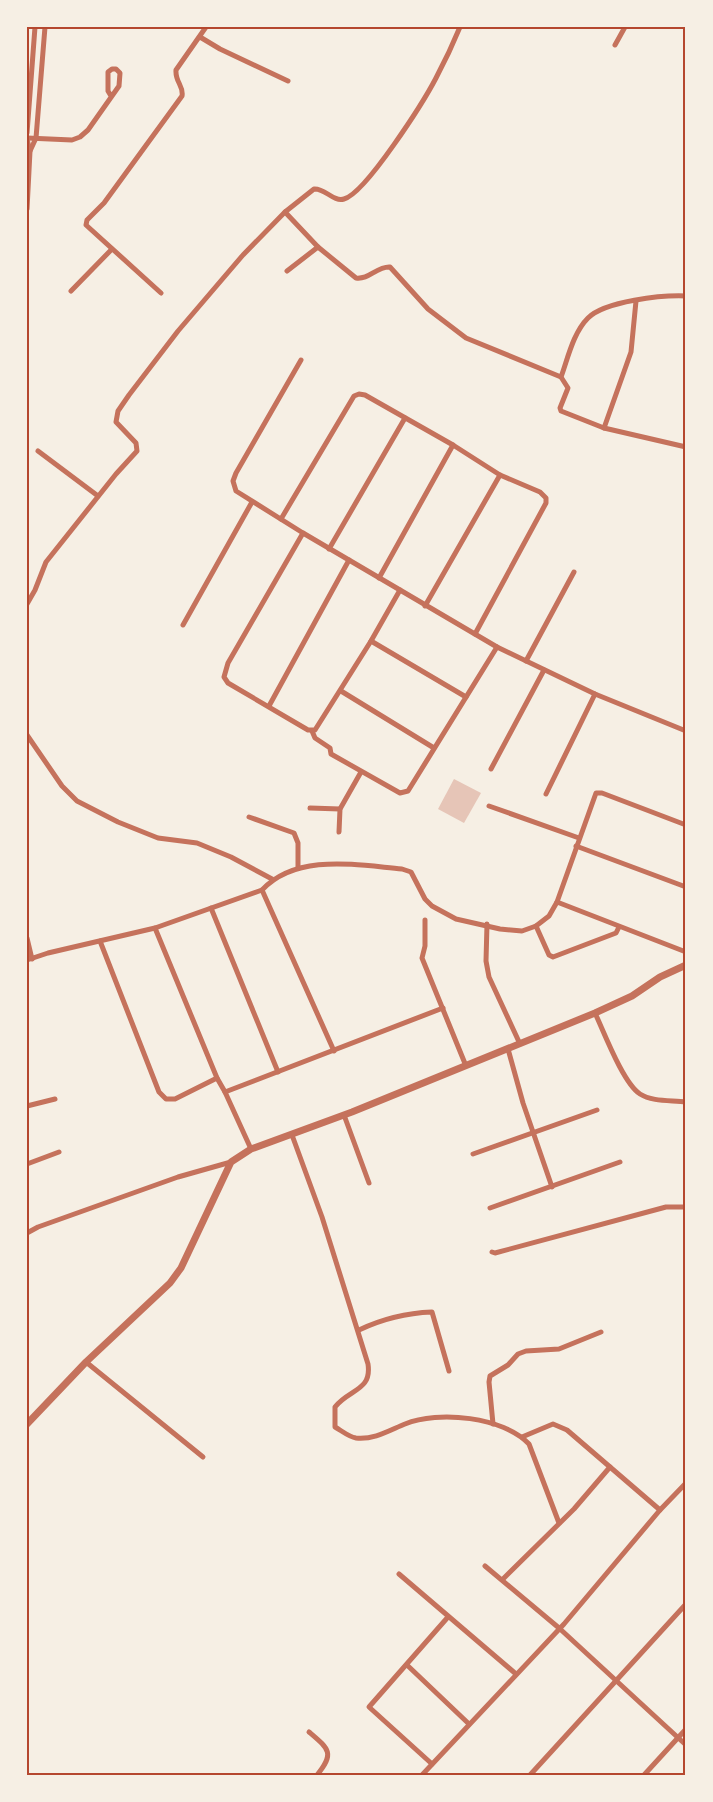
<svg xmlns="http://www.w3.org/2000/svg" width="713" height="1802" font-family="Spectral,serif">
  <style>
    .building { fill: #e6c5b7 }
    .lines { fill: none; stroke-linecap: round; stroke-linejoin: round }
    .minor { stroke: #c5725c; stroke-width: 5 }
    .tertiary { stroke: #c5725c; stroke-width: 7 }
    .neatline { fill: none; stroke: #b5482f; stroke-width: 2 }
  </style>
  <rect width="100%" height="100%" fill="#f6efe4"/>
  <path class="building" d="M454,779L481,793L464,823L438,809Z"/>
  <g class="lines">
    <g class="minor">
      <path d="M200,37L220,49L288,81"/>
      <path d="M615,45L625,27"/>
      <path d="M27,133L35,27"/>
      <path d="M27,138L72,140L80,137L88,130L119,86L120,73L116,69H112L108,72V91L111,96"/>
      <path d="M27,139L30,151L27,209"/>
      <path d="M30,151L36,138L45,27"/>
      <path d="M285,212L318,247L356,278C369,280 377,266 390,267L428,309L466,338L561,377"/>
      <path d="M287,271L318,247"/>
      <path d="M71,291L112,249"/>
      <path d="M161,293L86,225L87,220L104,203L182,96C184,86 175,82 176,70L206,27"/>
      <path d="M686,296C662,295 605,301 588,318C573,333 568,358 561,377L568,388L560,408L561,411L604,428L686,447"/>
      <path d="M301,360L236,473L233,481L236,491L303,533L497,647L595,694L686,731"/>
      <path d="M604,428L631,352L636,301"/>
      <path d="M38,451L98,496"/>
      <path d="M281,519L354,396L359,394L365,395L453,445L500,475L540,492L546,498V503L475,634"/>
      <path d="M303,533L228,663L224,677L228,683L308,730H315L371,641L400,590"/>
      <path d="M329,549L405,418"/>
      <path d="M379,578L453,445"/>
      <path d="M27,604L35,590L46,562L116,474L137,451L136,443L116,422L118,411L129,395L178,331L243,255L285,212L314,189C325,188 333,202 344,199C366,193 424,101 436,78C445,61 453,44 460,27"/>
      <path d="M425,606L500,475"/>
      <path d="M183,625L252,502"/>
      <path d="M371,641L466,697"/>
      <path d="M526,661L574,572"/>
      <path d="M341,691L434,748"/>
      <path d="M269,706L349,560"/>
      <path d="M312,731L315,738L330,748L331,754L400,793L408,791L497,647"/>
      <path d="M27,735L62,786L77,801L118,822L158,838L197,843L231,857L272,879"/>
      <path d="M491,769L544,670"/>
      <path d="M546,794L595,694"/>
      <path d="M489,806L579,838"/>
      <path d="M310,808L340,809"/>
      <path d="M249,817L294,833L298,843V868"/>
      <path d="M339,832L340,809L361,772"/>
      <path d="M576,846L686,887"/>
      <path d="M262,890L334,1051"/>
      <path d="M557,902L686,952"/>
      <path d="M211,908L278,1072"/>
      <path d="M425,920V946L422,958L466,1066"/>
      <path d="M487,924L486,961L489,977L520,1044"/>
      <path d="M536,926L549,955L553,957L616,933L619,927"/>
      <path d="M155,928L217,1078L225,1092L251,1149"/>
      <path d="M27,938L32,959"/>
      <path d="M100,941L159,1092L166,1099H175L217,1078"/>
      <path d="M27,960L48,953L155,928L262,890C297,853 356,865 402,869L411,872L425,899L432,906L456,919L500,929L522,931L536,926L549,916L557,902L596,793H602L686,825"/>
      <path d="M595,1013C604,1032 623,1083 640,1094C652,1102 672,1100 686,1102"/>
      <path d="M508,1049L523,1103L552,1187"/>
      <path d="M225,1092L443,1008"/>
      <path d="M27,1106L55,1099"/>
      <path d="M344,1115L369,1183"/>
      <path d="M292,1135L322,1217L368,1364C372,1391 349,1389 335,1407V1427C342,1431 349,1437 356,1438C374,1440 390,1430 405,1424C438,1410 504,1417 529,1444L559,1523"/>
      <path d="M473,1154L597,1110"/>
      <path d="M27,1164L59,1152"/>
      <path d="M490,1208L620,1162"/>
      <path d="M27,1233L38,1227L178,1177L231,1162"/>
      <path d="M492,1252L495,1253L666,1207H686"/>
      <path d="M359,1330C382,1319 406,1313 432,1312L449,1371"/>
      <path d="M86,1362L203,1457"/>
      <path d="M493,1424L489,1382L490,1376L508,1365L518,1354L526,1351L559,1349L601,1332"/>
      <path d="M522,1437L553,1424L567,1430L660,1510"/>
      <path d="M485,1566L559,1628L686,1745"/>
      <path d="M399,1574L516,1674"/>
      <path d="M503,1579L574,1509L610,1467"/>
      <path d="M407,1665L469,1724"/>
      <path d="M309,1732C329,1749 335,1753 317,1775"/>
      <path d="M432,1764L369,1707L448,1617"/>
      <path d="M422,1775L564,1624L660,1510L686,1483"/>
      <path d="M530,1775L686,1604"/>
      <path d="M644,1775L686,1729"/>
    </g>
    <path class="tertiary" d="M27,1424L86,1362L170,1283L181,1268L231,1162L251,1149L352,1112L595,1013L632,996L660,977L686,965"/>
  </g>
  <rect width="713" height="1802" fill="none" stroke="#f6efe4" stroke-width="57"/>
  <rect x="28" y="28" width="656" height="1746" class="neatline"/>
</svg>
